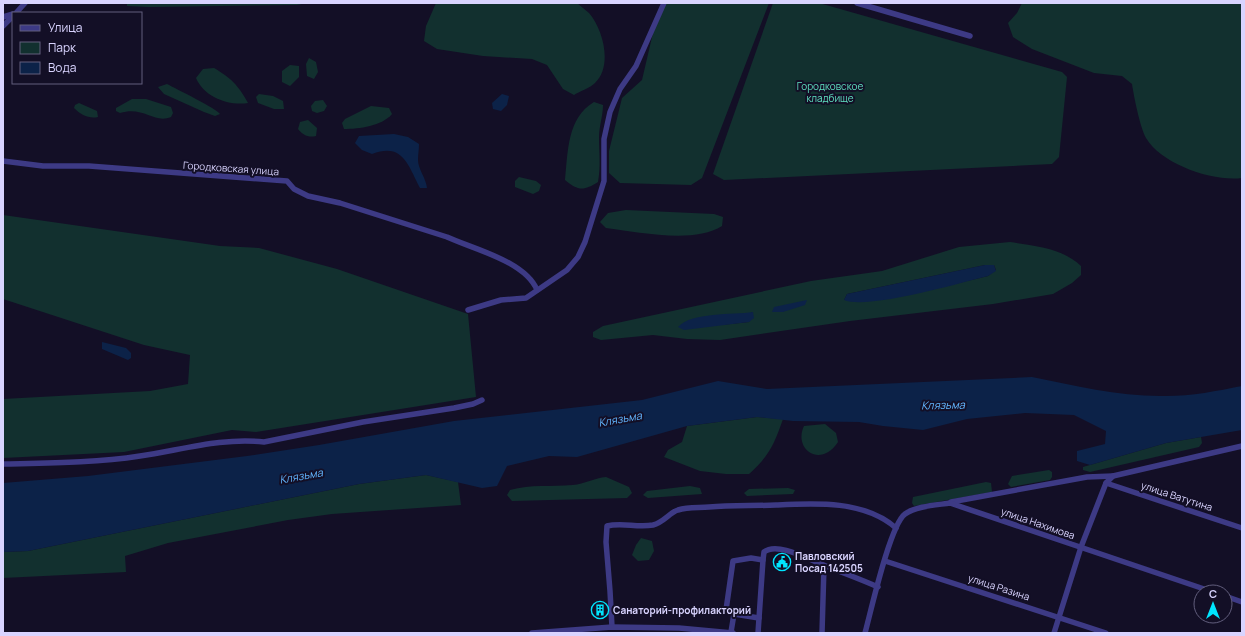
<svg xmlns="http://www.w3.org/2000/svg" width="1245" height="636" font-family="Manrope,sans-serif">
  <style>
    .green { fill: #12302f; fill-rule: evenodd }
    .water { fill: #0c2248 }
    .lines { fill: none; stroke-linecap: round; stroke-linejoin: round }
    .street { stroke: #3d3a85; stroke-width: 5.5 }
    .labels { text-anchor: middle; stroke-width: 4; stroke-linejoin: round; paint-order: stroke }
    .park-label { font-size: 10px; fill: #5fe0c0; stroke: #130f26 }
    .street-label { font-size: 10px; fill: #d9d4ff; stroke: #130f26 }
    .poi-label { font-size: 10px; font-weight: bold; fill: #d9d4ff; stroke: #130f26; text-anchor: start }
    .water-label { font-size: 11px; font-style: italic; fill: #62b6ff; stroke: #130f26 }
  </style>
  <rect width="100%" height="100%" fill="#130f26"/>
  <g class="green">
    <path d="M127,3H307L297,5L149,7L127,6Z"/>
    <path d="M436,3H577C581,6 585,10 589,13C603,29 613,66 595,83C590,88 580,91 574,95L563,89L547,65L532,59L483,56L437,49L424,41L426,26Z"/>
    <path d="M664,3H769L702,178L691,185L620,183L609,173V151L622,98L642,80L656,20Z"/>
    <path d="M773,3H819L1062,72L1067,77L1059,157L1052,164L724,180L713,174Z"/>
    <path d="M1022,3H1242V178C1213,182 1161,164 1146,138C1140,127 1134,97 1132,84L1122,76L1094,73L1032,49L1013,37L1008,23L1017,13Z"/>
    <path d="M309,58L316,62L318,72L314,79L307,76L306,64Z"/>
    <path d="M290,65L299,66V77L290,86L282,82V71Z"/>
    <path d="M214,68C231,78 238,85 248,103C228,106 204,97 196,78L203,69Z"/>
    <path d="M167,84C176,89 216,108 220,114L215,116L204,112L164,94L158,87Z"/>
    <path d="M259,94L273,96L283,101L284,109H274L258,103L256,97Z"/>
    <path d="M132,99H146L171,107L173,113L171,117C154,124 144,106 120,113L116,111V108Z"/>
    <path d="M323,100L327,106L324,111L317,113L312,111L311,106L315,101Z"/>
    <path d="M594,102L603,105C603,116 599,126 599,137C599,152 601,166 598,182C584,191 578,191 565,180C568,152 567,118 594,102Z"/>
    <path d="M79,103L97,111L98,117C89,119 81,115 74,108L75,105Z"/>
    <path d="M371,106L389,108L392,114C382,126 359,129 344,129L342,123L345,119Z"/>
    <path d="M308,120L317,128L316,136C308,138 303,135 298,129L300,122Z"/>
    <path d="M519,177L536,181L541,185L539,191L533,194L515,187V181Z"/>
    <path d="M626,210L714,214L723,217L722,226C694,244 638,232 606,228L600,222L608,213Z"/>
    <path d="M3,215L220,246L259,248L337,269L468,314L476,397L256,432L232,430L124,452L3,458V399L150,391L188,384L190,355L144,345L3,299Z"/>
    <path d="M1010,242C1036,246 1062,248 1081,266V275L1072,283L1053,294L993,304L850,321L720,340L687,339L653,335L601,340L593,337V332L603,326L811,281L882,271L959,247ZM985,265H994L996,270L988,276L917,293L844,300L847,294ZM753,312L749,322L721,325Z"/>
    <path d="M757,417L783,419C774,445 769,456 749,474H726L700,471L664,457L668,450L682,442L687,426Z"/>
    <path d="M825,424L836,433L838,442C820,469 793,449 804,426Z"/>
    <path d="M1201,437L1202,443L1199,447L1090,472L1083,470V467L1166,443Z"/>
    <path d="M1049,470L1052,472V477L1050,480L1011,487L1008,484L1012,476Z"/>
    <path d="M426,475L458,482L461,505L332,514L288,520L168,543L125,556L126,572L3,578V552L28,551L359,484Z"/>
    <path d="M606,477L629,487L632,493L627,498L512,501L507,495L510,490C531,484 551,487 573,485C584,484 595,478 606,477Z"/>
    <path d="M986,482L991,483L992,492L914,506L912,503L913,497Z"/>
    <path d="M690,486L700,488L702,494L648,498L643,495L647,491Z"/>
    <path d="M788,488L795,490L793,494L747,496L744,493L749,489Z"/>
    <path d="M641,538L652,541L654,551L649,560L638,561L632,555L636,545Z"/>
  </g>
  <g class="water">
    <path d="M502,94L509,96L507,105L501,111L493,109L492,103Z"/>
    <path d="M394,134L408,137L419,144C419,150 418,154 418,160C418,169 426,178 427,188H420C408,165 403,142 372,154L362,150L355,143L359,136Z"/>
    <path d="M985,265H994L996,271L988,276C960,283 867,310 844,300L847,294Z"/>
    <path d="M807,300L805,305L783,312H772L774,307Z"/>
    <path d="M753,312L754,318L749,322L684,330L678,327C691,312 733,315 753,312Z"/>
    <path d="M102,342L126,348L131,353V358L128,360L102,349Z"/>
    <path d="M1032,377C1076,386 1121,397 1166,396C1192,396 1217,391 1242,386V430L1166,443L1090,465L1077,461V451L1105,444L1106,431L1074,415L1025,413L967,419L923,430L883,426L859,422L793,421L757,417L687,426L577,457L549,456L507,466L497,486L482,488L426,475L359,484L28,551L3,552V483L88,476L247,456L319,445L454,421L642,400L718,381L767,389Z"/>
  </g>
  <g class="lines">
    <g class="street">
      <path d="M857,3L970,36"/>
      <path d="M16,13L25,3"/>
      <path d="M3,17L13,14"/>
      <path d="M3,26L13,16"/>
      <path d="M3,161L43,166H89L287,181L294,189L308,196L340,203L447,237C473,249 525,261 537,290"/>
      <path d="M468,310L501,300L526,298L567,270L578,257L585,242L604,181V139L610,112L620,89L636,66L664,3"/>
      <path d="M3,464C49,463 95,463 140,456C181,450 223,437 264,442L363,422L454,408L473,404L482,400"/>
      <path d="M1106,483L1242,528"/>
      <path d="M951,502L1087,477L1113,476"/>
      <path d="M885,561L1106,633"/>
      <path d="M1225,596L1242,602"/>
      <path d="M759,618L734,614L726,610L733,561L751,558L763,560"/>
      <path d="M612,627L610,591L606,542L607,526C622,522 637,528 653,525C664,522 669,513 678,510C688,507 699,508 709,507C731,505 753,506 776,505C815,503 864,500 896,528"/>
      <path d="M731,632L734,614"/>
      <path d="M532,633L612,627L679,628L733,633"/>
      <path d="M758,633L763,560L764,552C778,541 811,561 826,566C843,573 860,579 878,587"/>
      <path d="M822,633L824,566"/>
      <path d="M865,633C871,611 890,525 905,514C916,506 937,505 950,503L1213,592"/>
      <path d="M1054,633L1081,547L1106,483L1113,476L1242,446"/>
    </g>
  </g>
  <defs>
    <symbol id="civic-ring" viewBox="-11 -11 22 22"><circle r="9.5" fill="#130f26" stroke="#00e5ff" stroke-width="1.5"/><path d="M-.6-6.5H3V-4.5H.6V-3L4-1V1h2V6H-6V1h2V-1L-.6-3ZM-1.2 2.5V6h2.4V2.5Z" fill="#00e5ff"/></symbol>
    <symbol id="building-ring" viewBox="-11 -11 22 22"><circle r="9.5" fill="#130f26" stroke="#00e5ff" stroke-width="1.5"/><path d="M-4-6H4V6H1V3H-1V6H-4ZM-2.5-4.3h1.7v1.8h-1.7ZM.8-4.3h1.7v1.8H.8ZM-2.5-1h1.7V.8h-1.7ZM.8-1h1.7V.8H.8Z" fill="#00e5ff"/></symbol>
  </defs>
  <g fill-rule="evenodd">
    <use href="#civic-ring" x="772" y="552" width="20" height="20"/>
    <use href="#building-ring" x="590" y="600" width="20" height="20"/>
  </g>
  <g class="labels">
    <g class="park-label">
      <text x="830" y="90">Городковское<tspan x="830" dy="12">кладбище</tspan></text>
    </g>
    <g class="street-label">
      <text transform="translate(231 168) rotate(4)" y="4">Городковская улица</text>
      <text transform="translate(1177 496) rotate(18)" y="4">улица Ватутина</text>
      <text transform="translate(1038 523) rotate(19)" y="4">улица Нахимова</text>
      <text transform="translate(999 587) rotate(18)" y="4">улица Разина</text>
    </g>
    <g class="poi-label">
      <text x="795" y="560">Павловский<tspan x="795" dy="12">Посад 142505</tspan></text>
      <text x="613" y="614">Санаторий-профилакторий</text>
    </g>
    <g class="water-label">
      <text transform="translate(943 405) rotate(-1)" y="4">Клязьма</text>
      <text transform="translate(620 419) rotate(-10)" y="4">Клязьма</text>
      <text transform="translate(301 476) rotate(-10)" y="4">Клязьма</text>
    </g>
  </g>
  <rect width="1245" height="636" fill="none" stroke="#d9d4ff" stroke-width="8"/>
  <rect x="12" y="12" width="130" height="72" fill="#130f26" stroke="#625e7d"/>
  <rect x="20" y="25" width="20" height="6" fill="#3d3a85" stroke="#625e7d"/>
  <text x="48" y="32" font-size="12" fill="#d9d4ff">Улица</text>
  <rect x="20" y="42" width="20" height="12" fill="#12302f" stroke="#625e7d"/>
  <text x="48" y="52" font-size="12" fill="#d9d4ff">Парк</text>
  <rect x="20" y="62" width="20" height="12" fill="#0c2248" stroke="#625e7d"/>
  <text x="48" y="72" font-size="12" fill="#d9d4ff">Вода</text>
  <g transform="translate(1213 604)"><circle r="19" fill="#130f26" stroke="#625e7d"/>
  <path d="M0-3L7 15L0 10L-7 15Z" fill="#00e5ff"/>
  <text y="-6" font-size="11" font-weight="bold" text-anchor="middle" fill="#d9d4ff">С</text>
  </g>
</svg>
